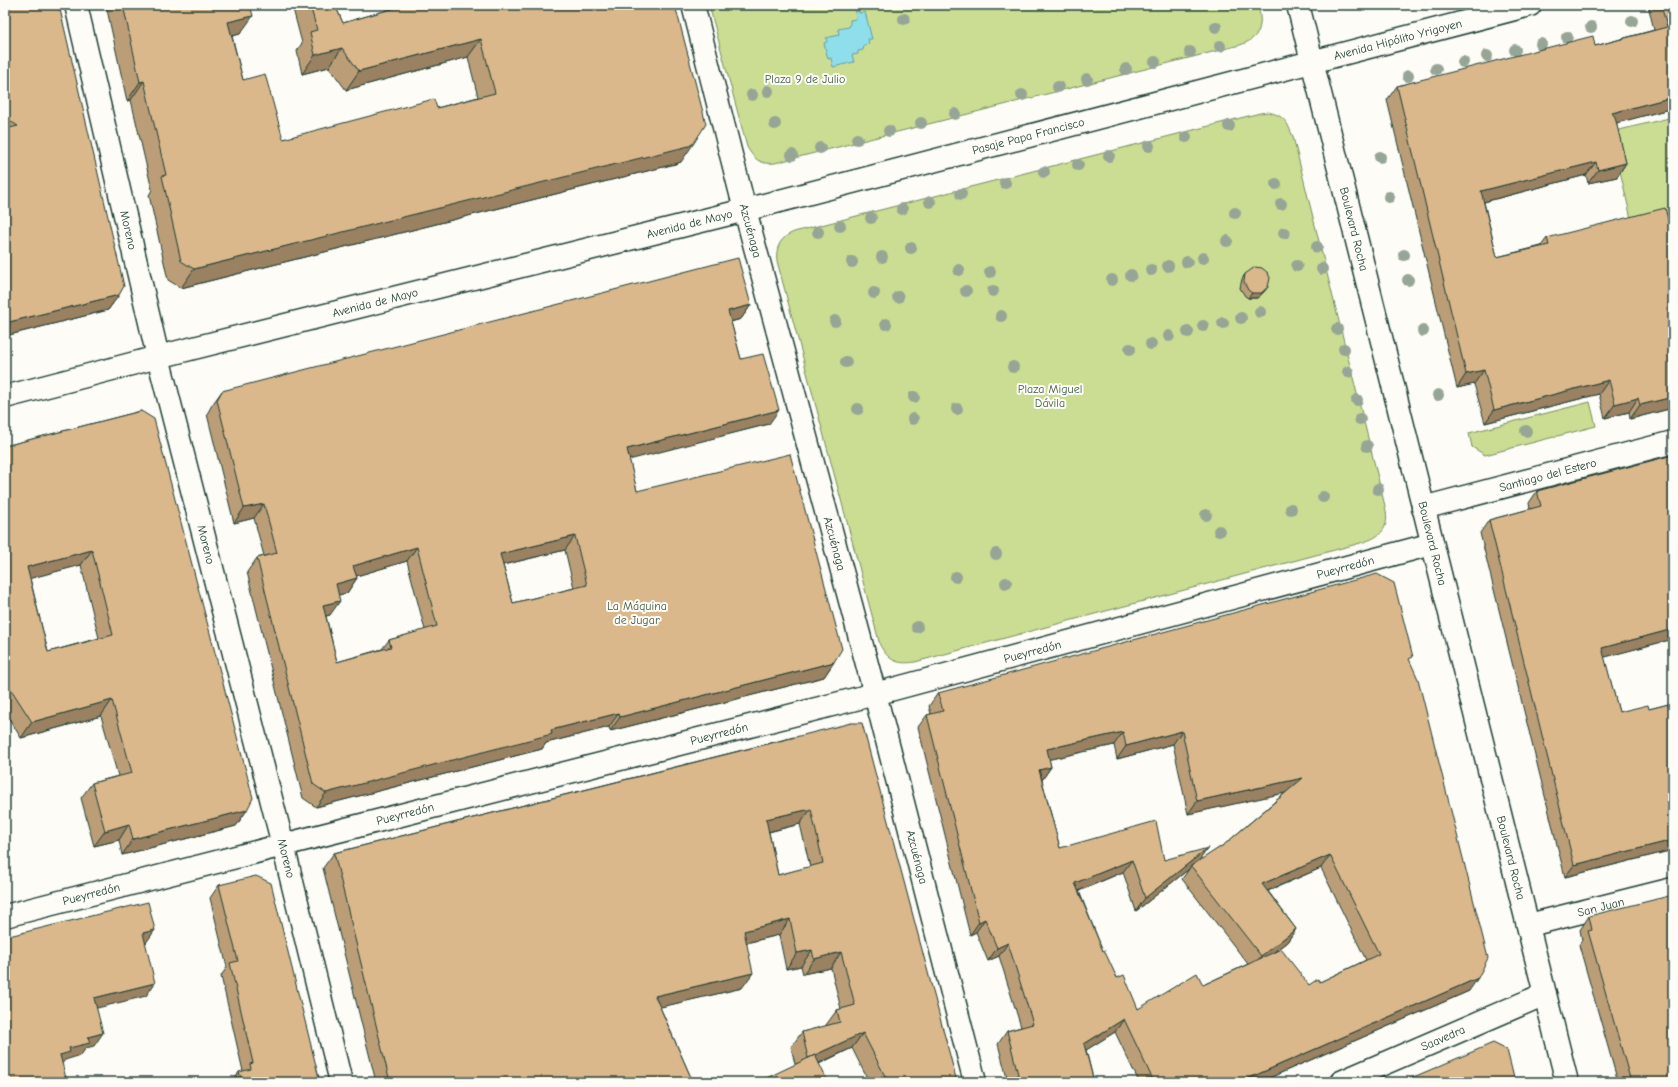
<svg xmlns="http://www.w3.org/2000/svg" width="1678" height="1087" font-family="'Comic Neue',sans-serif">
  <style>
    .green { fill: #cbdd92; stroke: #758d63 }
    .water { fill: #8fdeec; stroke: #629ea2 }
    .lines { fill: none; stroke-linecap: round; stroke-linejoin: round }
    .minor-casing { stroke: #1f3d34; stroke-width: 25 }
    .secondary-casing { stroke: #1f3d34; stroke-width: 25 }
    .primary-casing { stroke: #1f3d34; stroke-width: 25 }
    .minor { stroke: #fdfcf7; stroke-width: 22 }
    .secondary { stroke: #fdfcf7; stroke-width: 22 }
    .primary { stroke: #fdfcf7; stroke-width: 22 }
    .tree { fill: #96a596 }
    .wall { fill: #bb9e78; stroke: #1f3d34; fill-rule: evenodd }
    .shaded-wall { fill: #998162; stroke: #1f3d34 }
    .building { fill: #dab88c; stroke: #1f3d34; fill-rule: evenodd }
    .labels { text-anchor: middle; stroke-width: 4; stroke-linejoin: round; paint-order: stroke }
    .street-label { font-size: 12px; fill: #1f3d34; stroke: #fdfcf7 }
    .park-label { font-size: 12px; fill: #415d47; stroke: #fdfcf7 }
  </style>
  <rect width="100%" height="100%" fill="#fdfcf7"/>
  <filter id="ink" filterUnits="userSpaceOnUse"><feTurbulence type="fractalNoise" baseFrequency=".025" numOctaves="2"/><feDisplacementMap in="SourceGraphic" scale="8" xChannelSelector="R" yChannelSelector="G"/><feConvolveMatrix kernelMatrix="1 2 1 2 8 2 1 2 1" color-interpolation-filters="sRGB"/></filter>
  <g filter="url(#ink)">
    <g class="green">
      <path d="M709,5H1258C1263,25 1261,38 1240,45L775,163C760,165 754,159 747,147Z"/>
      <path d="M1268,112C1285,116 1287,122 1293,137L1385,506C1391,531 1379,538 1357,544L915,662C897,665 888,660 880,645L777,261C775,247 781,237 794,232L1260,113Z"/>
      <path d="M1669,118L1673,134V213L1632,223L1611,132Z"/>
      <path d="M1590,402L1596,426L1485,455L1472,447L1469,433Z"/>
    </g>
    <path class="water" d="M858,11L859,13L865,12L872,39H868L869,44L864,45L863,50L858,51V54L852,55L854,62L833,67L831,58L828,59L824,43L827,42L826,38L839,35L838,29L849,27L850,24V20L856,19L855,12Z"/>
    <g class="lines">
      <defs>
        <g id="minor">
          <path id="s1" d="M76,5L158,357L283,845L341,1082"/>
          <path id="s2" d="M693,5L745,210L875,694L975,1082"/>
          <path id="s3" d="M1423,508L1673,442"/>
          <path id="s4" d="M5,916L875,694L1432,544"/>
          <path id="s5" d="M1529,925L1673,889"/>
          <path id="s6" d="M1341,1082L1545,994"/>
        </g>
        <g id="secondary">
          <path id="s7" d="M1298,5L1567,1082"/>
        </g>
        <g id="primary">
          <path id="s8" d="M5,397L158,357L745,210L1530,5"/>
        </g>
      </defs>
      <use href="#minor" class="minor-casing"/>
      <use href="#secondary" class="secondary-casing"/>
      <use href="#primary" class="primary-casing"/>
      <use href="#minor" class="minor"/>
      <use href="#secondary" class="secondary"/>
      <use href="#primary" class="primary"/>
    </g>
    <g class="tree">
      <circle cx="904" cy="19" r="6"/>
      <circle cx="1632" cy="21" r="6"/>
      <circle cx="1216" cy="27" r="6"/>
      <circle cx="1591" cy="27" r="6"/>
      <circle cx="1567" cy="37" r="6"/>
      <circle cx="1541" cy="44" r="6"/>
      <circle cx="1220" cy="46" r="6"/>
      <circle cx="1515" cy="50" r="6"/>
      <circle cx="1190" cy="52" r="6"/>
      <circle cx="1487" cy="56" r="6"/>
      <circle cx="1155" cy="62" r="6"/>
      <circle cx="1463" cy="62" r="6"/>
      <circle cx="1126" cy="69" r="6"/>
      <circle cx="1436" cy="69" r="6"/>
      <circle cx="1408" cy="76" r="6"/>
      <circle cx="1087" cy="79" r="6"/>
      <circle cx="1058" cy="87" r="6"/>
      <circle cx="768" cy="91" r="6"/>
      <circle cx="752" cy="95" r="6"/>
      <circle cx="1022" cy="95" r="6"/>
      <circle cx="955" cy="114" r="6"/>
      <circle cx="921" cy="123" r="6"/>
      <circle cx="775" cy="124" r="6"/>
      <circle cx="1229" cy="126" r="6"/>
      <circle cx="889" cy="131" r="6"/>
      <circle cx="1186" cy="137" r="6"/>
      <circle cx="857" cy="139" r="6"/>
      <circle cx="1149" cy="146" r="6"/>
      <circle cx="820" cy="148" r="6"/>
      <circle cx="792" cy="155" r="6"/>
      <circle cx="1109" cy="156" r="6"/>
      <circle cx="1380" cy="157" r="6"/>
      <circle cx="1078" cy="165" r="6"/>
      <circle cx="1044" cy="172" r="6"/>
      <circle cx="1005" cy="183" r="6"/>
      <circle cx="1276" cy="184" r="6"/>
      <circle cx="961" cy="194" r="6"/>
      <circle cx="1389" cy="197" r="6"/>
      <circle cx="930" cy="202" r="6"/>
      <circle cx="1281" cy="204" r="6"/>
      <circle cx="902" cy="209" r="6"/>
      <circle cx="1235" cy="213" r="6"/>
      <circle cx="871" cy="218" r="6"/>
      <circle cx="840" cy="226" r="6"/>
      <circle cx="818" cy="232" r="6"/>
      <circle cx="1284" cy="233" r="6"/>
      <circle cx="1227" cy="241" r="6"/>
      <circle cx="1317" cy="247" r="6"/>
      <circle cx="911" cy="248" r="6"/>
      <circle cx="1404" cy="255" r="6"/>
      <circle cx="882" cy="257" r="6"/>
      <circle cx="1203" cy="258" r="6"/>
      <circle cx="852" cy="262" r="6"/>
      <circle cx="1187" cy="262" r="6"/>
      <circle cx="1168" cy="266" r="6"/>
      <circle cx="1297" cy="266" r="6"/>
      <circle cx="1322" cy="269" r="6"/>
      <circle cx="959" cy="270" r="6"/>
      <circle cx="1151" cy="270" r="6"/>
      <circle cx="990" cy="272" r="6"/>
      <circle cx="1131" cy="275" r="6"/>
      <circle cx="1112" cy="280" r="6"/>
      <circle cx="1408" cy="280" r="6"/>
      <circle cx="966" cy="291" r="6"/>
      <circle cx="993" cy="291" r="6"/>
      <circle cx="874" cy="293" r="6"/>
      <circle cx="898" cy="297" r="6"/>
      <circle cx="1260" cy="312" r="6"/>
      <circle cx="1001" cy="316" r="6"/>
      <circle cx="1241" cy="318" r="6"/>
      <circle cx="835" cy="321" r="6"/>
      <circle cx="1223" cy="323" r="6"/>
      <circle cx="886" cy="324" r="6"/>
      <circle cx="1203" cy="326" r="6"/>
      <circle cx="1337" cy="329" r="6"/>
      <circle cx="1423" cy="331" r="6"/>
      <circle cx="1188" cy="332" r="6"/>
      <circle cx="1169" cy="336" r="6"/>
      <circle cx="1151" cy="344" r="6"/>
      <circle cx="1130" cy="349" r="6"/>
      <circle cx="1344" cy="349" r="6"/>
      <circle cx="846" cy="362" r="6"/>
      <circle cx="1013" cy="367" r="6"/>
      <circle cx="1348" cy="372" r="6"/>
      <circle cx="1438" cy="395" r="6"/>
      <circle cx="914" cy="397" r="6"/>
      <circle cx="1357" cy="400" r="6"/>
      <circle cx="858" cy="409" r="6"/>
      <circle cx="957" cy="409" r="6"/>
      <circle cx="913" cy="419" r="6"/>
      <circle cx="1360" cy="419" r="6"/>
      <circle cx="1526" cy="431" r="6"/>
      <circle cx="1367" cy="446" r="6"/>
      <circle cx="1378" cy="489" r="6"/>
      <circle cx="1323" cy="497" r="6"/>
      <circle cx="1291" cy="509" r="6"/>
      <circle cx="1206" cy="515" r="6"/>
      <circle cx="1219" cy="531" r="6"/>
      <circle cx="996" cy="554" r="6"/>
      <circle cx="956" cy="577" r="6"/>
      <circle cx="1006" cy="583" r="6"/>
      <circle cx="917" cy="627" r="6"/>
    </g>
    <g class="wall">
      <path d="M5,5L119,295L108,310L5,336Z"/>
      <path d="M106,5H250L240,34L232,36L243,80L283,139L437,108L478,97L468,57L346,90L329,67L302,74L297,51L302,43L292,5H335L343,23L391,9L394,5H675L681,162L675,164L181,288L168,280L149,195L152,190L131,100L127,101Z"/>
      <path d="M1648,5H1673V108L1616,123L1626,163L1617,177L1588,183L1586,175L1484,202L1497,257L1541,246L1547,238L1673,408L1630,419L1629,412L1605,418L1599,394L1485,423L1474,384L1457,388L1387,100L1397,86L1595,46L1654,30Z"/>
      <path d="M1245,274L1264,292L1257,298H1248L1245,296L1240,288L1242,279Z"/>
      <path d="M751,305L741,319L731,322L741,359L769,424L629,459L637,491L834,662L824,677L610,731L609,727L546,743L542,749L316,807L303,798L247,572L257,558L264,556L254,518L234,523L207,414L212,405L222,391ZM565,550L574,588L513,603L503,565ZM407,561L425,630L389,640L382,649L337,662L326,616L330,615L338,595L347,593L357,578L356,576Z"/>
      <path d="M141,411L247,810L236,826L122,855L119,840L94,846L81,798L92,783L118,776L101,716L21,738L5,712V446ZM81,565L99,638L48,652L30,578Z"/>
      <path d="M1673,455V639L1604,657L1619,712L1649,709L1673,703V850L1565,877L1480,533L1489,520L1530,509L1529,503L1537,491Z"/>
      <path d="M1410,662L1469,991L1260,1082H1139L1115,1032L1086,1050L1094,1082H1008L998,1044L1007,1031L1021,1027L999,956L988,961L976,932L970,935L918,727L927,715L931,714L929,706L938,693ZM1173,744L1188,814L1286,792L1225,844L1200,861L1164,860L1060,848L1042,780L1051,767L1049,759L1114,745L1117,759ZM1321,868L1366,960L1320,982L1309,985L1274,952L1287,942L1296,929L1268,891ZM1189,869L1182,879L1248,964L1203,985L1138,1009L1117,978L1103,951L1079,891L1123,872L1136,911Z"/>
      <path d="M794,737L957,1082H869L852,1048L819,1064H795L791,1047L802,1032L826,1026V1025L837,1010L841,1009L831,968L803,974L801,966L786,969L779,935L746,943L742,988L660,1007L693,1082H376L323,868L334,853ZM800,824L810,867L778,875L769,832Z"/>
      <path d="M219,885L320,1082H233L239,1072L243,1071L221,976L227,967L210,898Z"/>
      <path d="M1589,916L1673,1082H1618L1579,945L1582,940L1580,930Z"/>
    </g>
    <g class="shaded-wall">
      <path d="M253,16L240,34L215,40L228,22Z"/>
      <path d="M481,39L468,57L346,90L359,71Z"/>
      <path d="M342,48L329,67L302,74L315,55Z"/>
      <path d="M144,81L131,100L127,101L140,82Z"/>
      <path d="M1673,97V108L1602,127L1612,113Z"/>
      <path d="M694,143L681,162L675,164L181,288L194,269Z"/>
      <path d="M1596,162L1586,175L1472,205L1481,191Z"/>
      <path d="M1626,163L1617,177L1588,183L1598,170Z"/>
      <path d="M1268,287L1264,292L1257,298H1248L1252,293Z"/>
      <path d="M119,295L108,310L5,336V323Z"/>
      <path d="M751,305L741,319L718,325L728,311Z"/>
      <path d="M1484,370L1474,384L1457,388L1466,374Z"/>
      <path d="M1609,380L1599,394L1485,423L1494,410Z"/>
      <path d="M1673,397V408L1630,419L1640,405Z"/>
      <path d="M1638,398L1629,412L1605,418L1615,404Z"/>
      <path d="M779,410L769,424L617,463L627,449Z"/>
      <path d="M264,504L254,518L234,523L244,508Z"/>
      <path d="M575,536L565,550L490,568L500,554Z"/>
      <path d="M417,547L407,561L343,580L353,566Z"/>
      <path d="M92,550L81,565L17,582L27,567Z"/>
      <path d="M357,578L347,593L326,598L336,584Z"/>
      <path d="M340,601L330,615L313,619L323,605Z"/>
      <path d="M1673,629V639L1594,660L1602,648Z"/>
      <path d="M834,662L824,677L610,731L620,717Z"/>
      <path d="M112,700L101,716L21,738L32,722Z"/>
      <path d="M619,713L609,727L546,743L542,749L316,807L326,793L551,730Z"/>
      <path d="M1182,731L1173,744L1117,759L1126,746Z"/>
      <path d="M1123,732L1114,745L1038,762L1047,749Z"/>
      <path d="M1051,767L1042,780L1039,770Z"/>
      <path d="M1303,778L1294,791L1188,814L1197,801Z"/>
      <path d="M811,809L800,824L755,835L766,819Z"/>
      <path d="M247,810L236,826L122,855L133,839Z"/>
      <path d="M129,824L119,840L94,846L105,831Z"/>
      <path d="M1673,840V850L1565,877L1574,865Z"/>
      <path d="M1208,848L1199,861L1191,866L1189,869L1136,911L1145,898Z"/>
      <path d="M1330,855L1321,868L1253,897L1262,884Z"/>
      <path d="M1132,860L1123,872L1066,896L1075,883Z"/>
      <path d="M790,919L779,935L733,946L744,931Z"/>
      <path d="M985,919L976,932L970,935L979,922Z"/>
      <path d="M1296,929L1287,942L1252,969L1261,956Z"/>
      <path d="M155,930L146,943L134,946L143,933Z"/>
      <path d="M1008,943L999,956L988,961L997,948Z"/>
      <path d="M812,950L801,966L786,969L797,953Z"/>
      <path d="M841,952L831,968L803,974L814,959Z"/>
      <path d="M753,973L742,988L644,1011L655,996Z"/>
      <path d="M1478,978L1469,991L1260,1082H1240Z"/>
      <path d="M155,983L146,996L85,1011L94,998Z"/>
      <path d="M1124,1019L1115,1032L1075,1057L1084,1044Z"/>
      <path d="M103,1033L94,1046L86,1048L81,1055L65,1060L61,1065L60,1055L69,1048L88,1037Z"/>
      <path d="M863,1033L852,1048L804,1070L815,1055Z"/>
    </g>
    <g class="building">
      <path d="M5,5H59L124,286L119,295L5,323V129L18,126L5,118Z"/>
      <path d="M123,5H250L253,16L228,22L243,80L265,74L283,139L434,99L437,108L495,93L481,39L359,71L342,48L315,55L310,32L317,30L310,5H335L343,23L405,5H675L706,124L694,143L689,146L194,269L181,261L162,176L166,175L144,81L140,82Z"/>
      <path d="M1661,5H1673V97L1612,113L1615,117L1626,163L1598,170L1596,162L1481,191L1497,257L1549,245L1547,238L1665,208L1673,238V397L1640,405L1638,398L1615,404L1609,380L1494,410L1484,370L1466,374L1397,86L1593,36L1595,46L1667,27Z"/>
      <path d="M738,258L751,305L728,311L741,359L763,354L779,410L627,449L637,491L790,454L842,649L834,662L620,717L619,713L551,730L552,734L326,793L313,784L257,558L277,553L264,504L244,508L217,400L222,391ZM575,536L587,585L513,603L500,554ZM417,547L437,626L389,640L391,647L337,662L323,605L340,601L336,584L357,578L353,566Z"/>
      <path d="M1255,267L1262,268L1268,273L1270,278L1268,287L1261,293H1252L1248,290L1244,282L1245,274Z"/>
      <path d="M141,411L154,419L253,798L247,810L133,839L129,824L105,831L92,783L132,773L112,700L32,722L5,680V446ZM92,550L113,635L48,652L27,567Z"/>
      <path d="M1673,455V629L1602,648L1619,712L1648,705L1649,709L1673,703V840L1574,865L1489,520L1541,506L1537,491Z"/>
      <path d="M1377,574L1394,583L1413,657L1409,659L1418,679L1488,958L1478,978L1240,1082H1195L1193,1080L1188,1082H1154L1124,1019L1084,1044L1094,1082H1020L1007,1031L1033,1024L1008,943L997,948L985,919L979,922L927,715L943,711L938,693ZM1182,731L1197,801L1303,778L1225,844L1191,866L1261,956L1296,929L1262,884L1330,855L1379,954L1320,982L1318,979L1309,985L1281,949L1203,985L1197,973L1138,1009L1124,975L1117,978L1104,950L1103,951L1075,883L1132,860L1145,898L1208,848L1164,860L1156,821L1060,848L1039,770L1051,767L1047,749L1123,732L1126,746Z"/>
      <path d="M851,723H862L957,1082H888L863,1033L815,1055L828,1082H758L815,1055L808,1058L802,1032L840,1022L837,1010L855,1005L841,952L814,959L812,950L797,953L790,919L744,931L753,973L655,996L693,1082H390L334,853ZM811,809L823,863L778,875L766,819Z"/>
      <path d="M256,876L271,883L320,1082H242L239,1072L251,1069L250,1064L253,1063L230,963L238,961L219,885Z"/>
      <path d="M1673,895V1082H1631L1588,931L1592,930L1589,916Z"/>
      <path d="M148,902L155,930L143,933L155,983L94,998L103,1033L88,1037L90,1043L69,1048L70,1052L60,1055L67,1082H5V937Z"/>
      <path d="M1493,1043L1507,1050L1515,1082H1402Z"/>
    </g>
  </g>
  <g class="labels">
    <g class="street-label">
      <text dy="4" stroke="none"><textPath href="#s8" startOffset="1438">Avenida Hipólito Yrigoyen</textPath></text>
      <text dy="4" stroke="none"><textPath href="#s8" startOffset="1056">Pasaje Papa Francisco</textPath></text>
      <text dy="4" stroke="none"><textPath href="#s8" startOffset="706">Avenida de Mayo</textPath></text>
      <text dy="4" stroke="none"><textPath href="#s1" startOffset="231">Moreno</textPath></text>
      <text dy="4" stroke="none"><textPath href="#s7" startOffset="231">Boulevard Rocha</textPath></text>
      <text dy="4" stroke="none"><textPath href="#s2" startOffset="233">Azcuénaga</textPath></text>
      <text dy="4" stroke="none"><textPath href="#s8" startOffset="382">Avenida de Mayo</textPath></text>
      <text dy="4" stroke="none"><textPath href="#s3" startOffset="129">Santiago del Estero</textPath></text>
      <text dy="4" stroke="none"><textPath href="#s2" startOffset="557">Azcuénaga</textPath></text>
      <text dy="4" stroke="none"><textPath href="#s1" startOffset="555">Moreno</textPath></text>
      <text dy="4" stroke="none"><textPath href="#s7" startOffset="555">Boulevard Rocha</textPath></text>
      <text dy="4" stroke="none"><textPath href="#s4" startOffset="1385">Pueyrredón</textPath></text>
      <text dy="4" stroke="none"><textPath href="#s4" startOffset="1061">Pueyrredón</textPath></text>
      <text dy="4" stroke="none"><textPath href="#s4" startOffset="737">Pueyrredón</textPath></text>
      <text dy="4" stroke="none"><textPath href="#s4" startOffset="413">Pueyrredón</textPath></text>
      <text dy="4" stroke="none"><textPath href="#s2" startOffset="881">Azcuénaga</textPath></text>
      <text dy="4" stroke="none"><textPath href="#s1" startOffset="879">Moreno</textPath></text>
      <text dy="4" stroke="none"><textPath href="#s7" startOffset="879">Boulevard Rocha</textPath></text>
      <text dy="4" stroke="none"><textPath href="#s4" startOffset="89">Pueyrredón</textPath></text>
      <text dy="4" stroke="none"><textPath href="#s5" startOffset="74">San Juan</textPath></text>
      <text dy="4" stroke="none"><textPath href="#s6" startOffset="111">Saavedra</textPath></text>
    </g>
    <g class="park-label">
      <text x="805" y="83">Plaza 9 de Julio</text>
      <text x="1050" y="393">Plaza Miguel<tspan x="1050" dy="14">Dávila</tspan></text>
      <text x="637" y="610">La Máquina<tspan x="637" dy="14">de Jugar</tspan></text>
    </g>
  </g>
  <rect width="1678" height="1087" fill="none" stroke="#fdfcf7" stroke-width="20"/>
  <rect x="10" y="10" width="1658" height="1067" fill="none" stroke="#1f3d34" stroke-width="1.5" filter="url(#ink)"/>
</svg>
